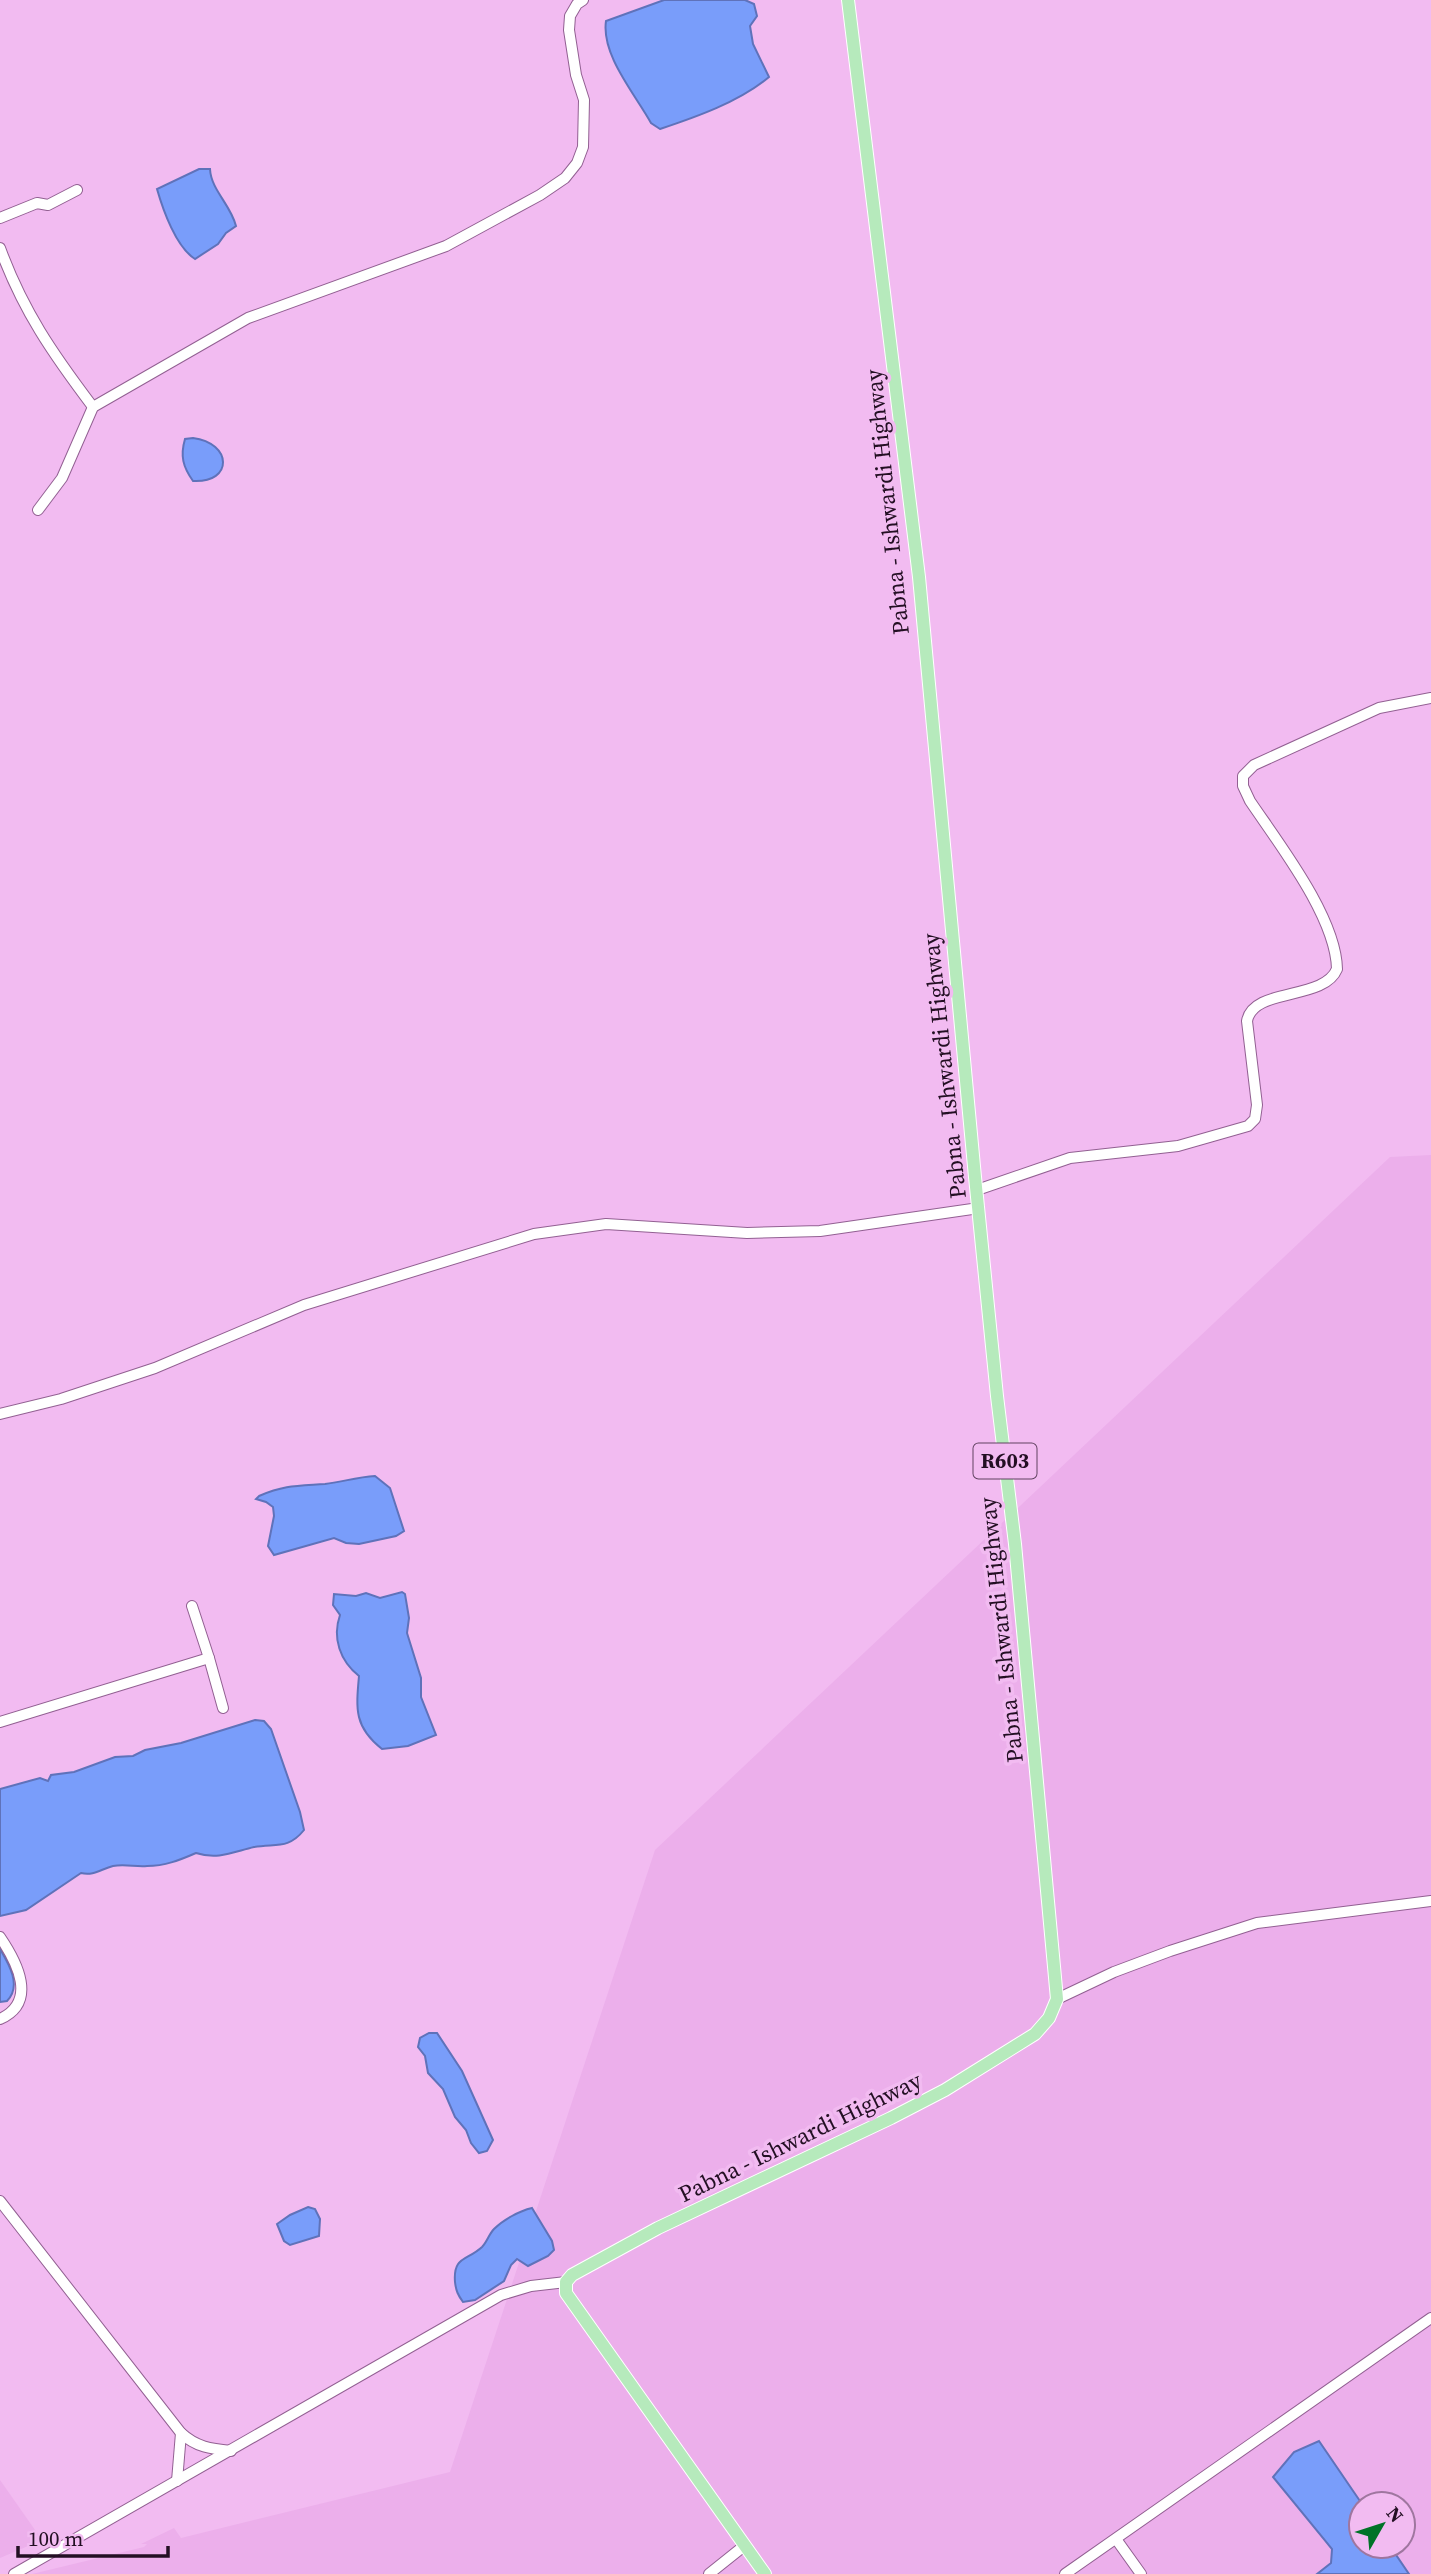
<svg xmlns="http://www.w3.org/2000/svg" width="1431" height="2574" font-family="'Source Serif 4',serif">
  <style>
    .built { fill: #ecafeb; fill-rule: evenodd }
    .water { fill: #799dfa; stroke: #5f72ba; stroke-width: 2 }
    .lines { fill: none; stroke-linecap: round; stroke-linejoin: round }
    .minor-casing { stroke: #926092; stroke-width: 12 }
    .major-casing { stroke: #fff; stroke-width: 14 }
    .minor { stroke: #fff; stroke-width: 10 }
    .major { stroke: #b6eabc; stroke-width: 12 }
    .labels { text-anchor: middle; stroke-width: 7; stroke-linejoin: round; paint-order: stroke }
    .shield { fill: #f2bbf1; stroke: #614361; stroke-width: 2 }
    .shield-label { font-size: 21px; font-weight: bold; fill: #230f23 }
    .street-label { font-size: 23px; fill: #230f23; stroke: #f2bbf1 }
  </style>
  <rect width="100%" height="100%" fill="#f2bbf1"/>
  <g class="built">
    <path d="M1431,1155V2574H32L144,2547L147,2544H141L174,2528L181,2538L450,2472L655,1850L1390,1157ZM1361,2504H1403V2546H1361Z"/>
    <path d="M0,2480L42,2540L0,2558Z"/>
  </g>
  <g class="water">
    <path d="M664,0H745L754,4L757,16L750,26L753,44L769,77C739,102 696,117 660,129L651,123C635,94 601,55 606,21Z"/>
    <path d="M199,169H210C211,190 231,205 236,226L226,233L218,244L195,259C176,247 163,210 157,189Z"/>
    <path d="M193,438C232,443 234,483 193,481C183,467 180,456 185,439Z"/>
    <path d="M375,1476L390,1488L404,1531L396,1536L359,1544L346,1543L334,1538L274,1555L268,1546L274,1516L273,1507L266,1502L256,1499L259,1496C285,1485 297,1486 325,1484C342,1482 357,1477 375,1476Z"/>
    <path d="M402,1592L405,1594L409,1618L407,1633L421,1678V1697L436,1735L408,1746L382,1749C354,1727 356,1709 359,1676C340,1661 332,1638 340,1615L333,1605L334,1594L356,1596L366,1593L380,1598Z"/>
    <path d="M255,1720L264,1721L271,1729L300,1812L304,1830C288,1850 275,1843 254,1847C233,1852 218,1860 196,1853C180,1860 165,1866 147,1866C136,1867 125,1864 113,1866C101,1869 94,1876 81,1873L26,1910L0,1916V1789L40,1778L48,1781L51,1775L74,1772L115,1757L133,1756L145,1750L181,1743Z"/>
    <path d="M0,1949C9,1964 22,1986 7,2001L0,2002Z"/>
    <path d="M429,2033H437L462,2071L493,2140L487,2151L479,2153L471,2143L466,2130L455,2117L443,2089L428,2073L425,2056L418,2047L420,2038Z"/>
    <path d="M308,2207L315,2209L320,2219L319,2236L290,2245L284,2241L277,2224L290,2215Z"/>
    <path d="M532,2208L552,2241L554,2250L548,2256L528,2266L517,2259L511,2265L504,2281L475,2300L463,2302C458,2295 456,2291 455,2282C453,2256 467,2261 482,2247C487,2242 489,2234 494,2229C503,2220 519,2211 532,2208Z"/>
    <path d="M1319,2441L1362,2504L1361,2546H1390L1409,2574H1317L1331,2563L1332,2549L1273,2477L1294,2452Z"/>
  </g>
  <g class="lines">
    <defs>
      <g id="minor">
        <path d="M0,218L37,203L48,205L77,190"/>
        <path d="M0,248C23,311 53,354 93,407"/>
        <path d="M38,510L62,478L93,407L248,318L446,246L540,195L565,178L577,163L583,147L584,100L576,75L569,30L570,16L577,4L583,0"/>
        <path d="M977,1190L1070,1158L1178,1146L1248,1126L1255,1119L1257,1105L1247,1021C1253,987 1324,1001 1337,969C1336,917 1279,844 1250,801L1243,786V776L1254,765L1379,708L1431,698"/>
        <path d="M0,1414L61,1399L155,1368L304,1305L534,1234L606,1224L747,1233L820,1231L979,1208"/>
        <path d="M209,1658L223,1708"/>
        <path d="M0,1722L209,1658L192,1606"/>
        <path d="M0,1937C17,1962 38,2002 0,2019"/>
        <path d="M1057,1999L1114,1972L1170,1951L1257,1923L1431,1901"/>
        <path d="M0,2201L181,2433C196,2447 211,2449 231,2451"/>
        <path d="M177,2481L181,2433"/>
        <path d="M1116,2539L1141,2574"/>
        <path d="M14,2574L501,2295L531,2286L566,2282"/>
        <path d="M709,2574L744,2546"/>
        <path d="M1065,2574L1431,2318"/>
      </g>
      <path id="major" d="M765,2574L566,2293V2282L572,2275L658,2228L891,2118L945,2090L1035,2034L1049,2018L1057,1999L1015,1544L997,1396L975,1177L919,577L848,0"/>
    </defs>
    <use href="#minor" class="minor-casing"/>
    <use href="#major" class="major-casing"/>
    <use href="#minor" class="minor"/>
    <use href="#major" class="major"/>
  </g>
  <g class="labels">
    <rect class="shield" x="973.5" y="1443.5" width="63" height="35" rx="5"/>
    <g class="shield-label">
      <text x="1005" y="1468">R603</text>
    </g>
    <g class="street-label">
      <text transform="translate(887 502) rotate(-96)" y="8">Pabna - Ishwardi Highway</text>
      <text transform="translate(944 1066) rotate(-96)" y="8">Pabna - Ishwardi Highway</text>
      <text transform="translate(1001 1630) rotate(-96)" y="8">Pabna - Ishwardi Highway</text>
      <text transform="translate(800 2137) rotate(-26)" y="8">Pabna - Ishwardi Highway</text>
    </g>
  </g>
  <g transform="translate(1382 2525) rotate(51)"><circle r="33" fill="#f2bbf1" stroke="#9f769f" stroke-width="2"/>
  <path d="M0-5L12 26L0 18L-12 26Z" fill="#007327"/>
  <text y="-10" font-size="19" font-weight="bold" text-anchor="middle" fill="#230f23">N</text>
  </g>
  <path d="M18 2546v10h150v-10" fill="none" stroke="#230f23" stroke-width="3.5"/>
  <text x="28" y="2546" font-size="21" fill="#230f23" stroke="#f2bbf1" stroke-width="5" paint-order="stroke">100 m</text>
</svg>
